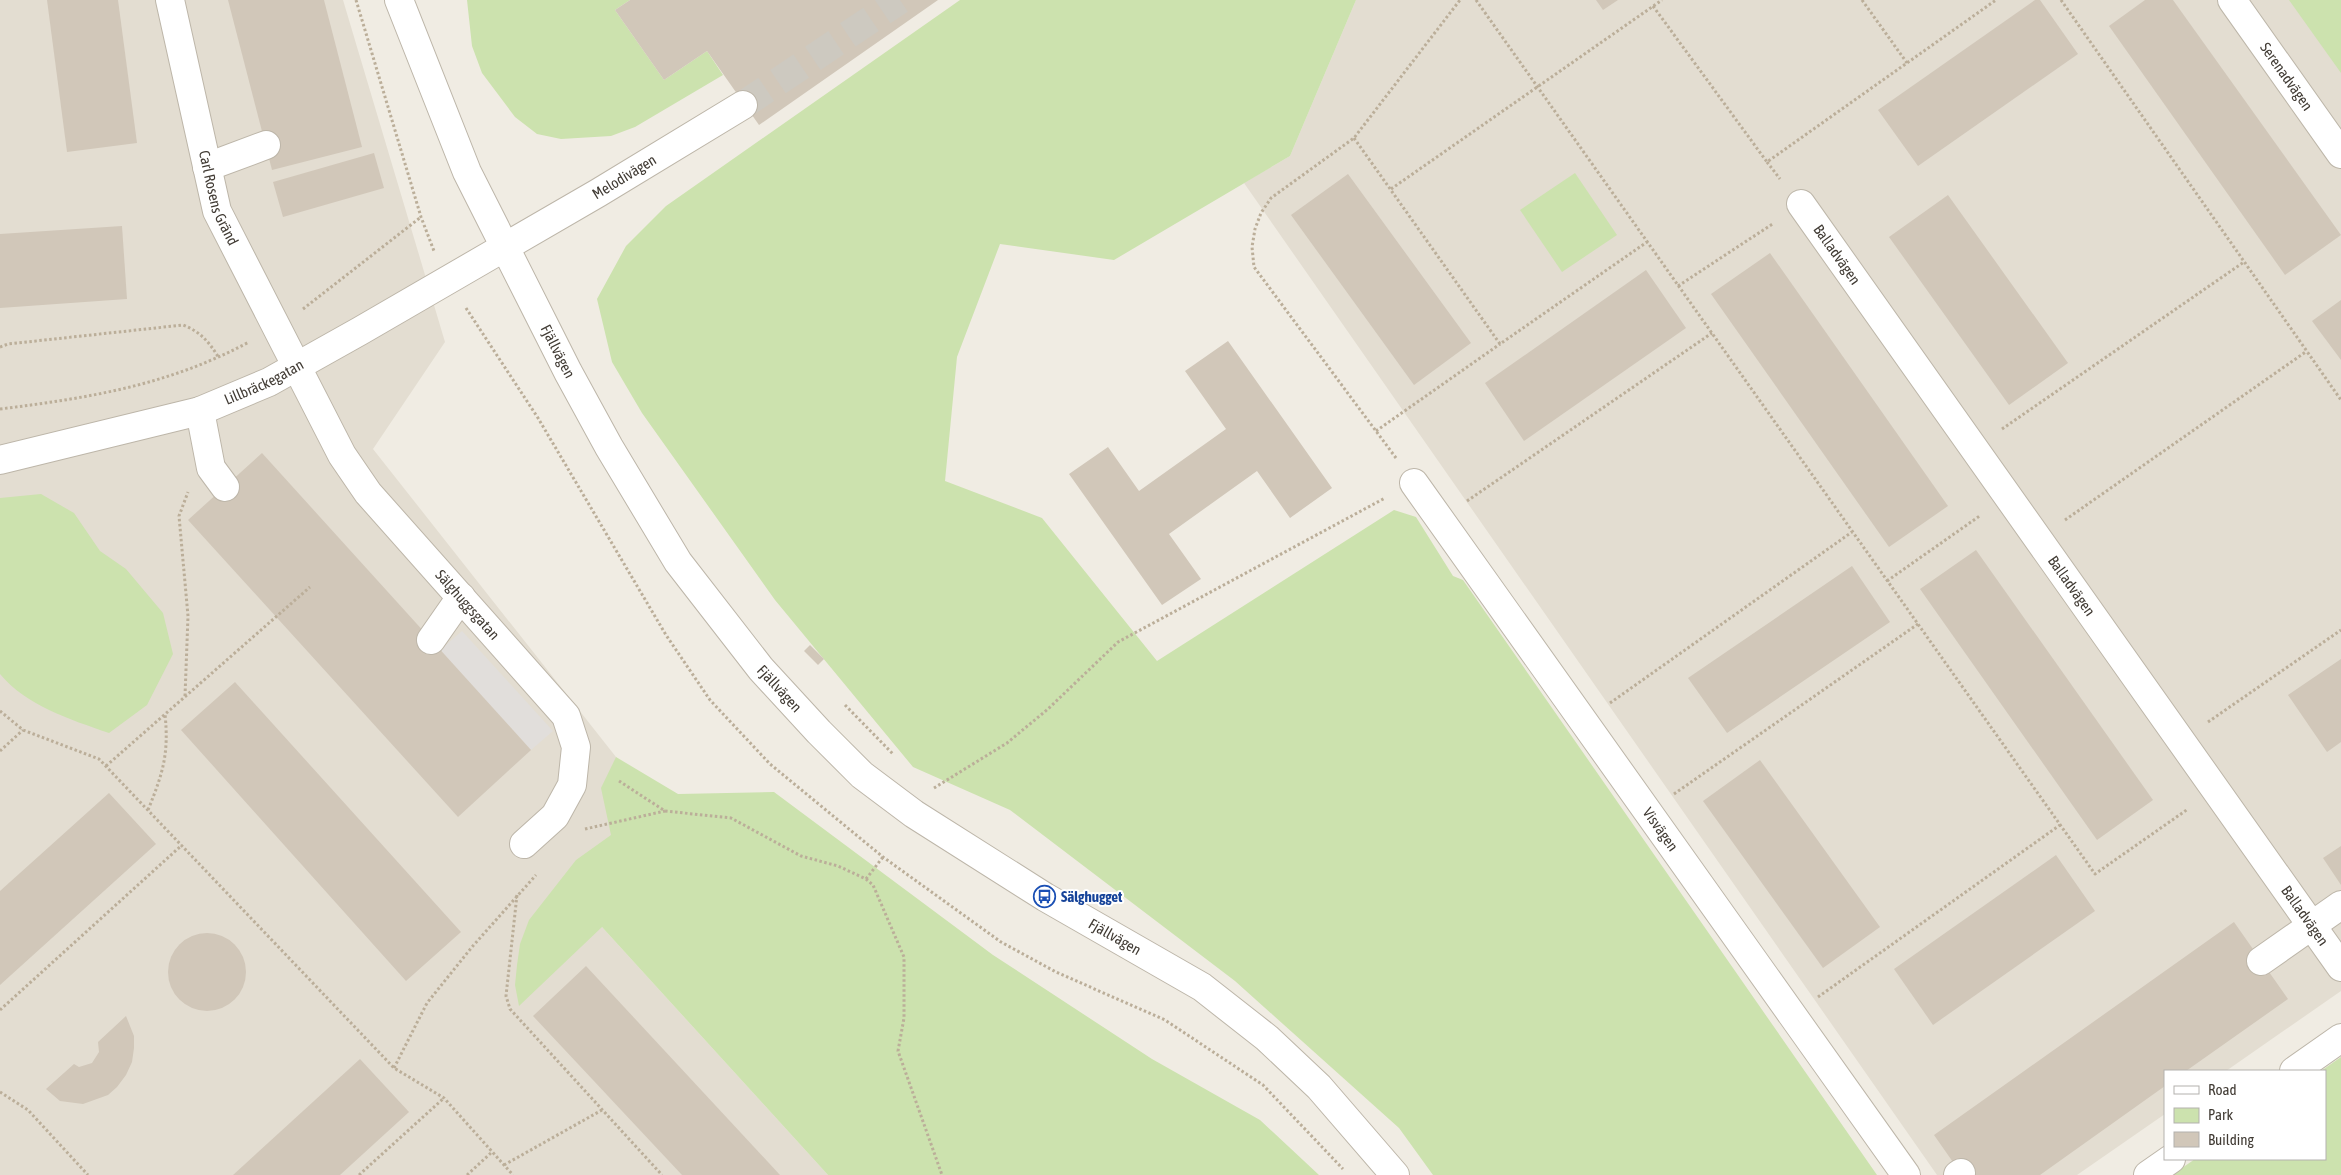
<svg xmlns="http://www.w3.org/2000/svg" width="2341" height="1175" font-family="'Asap Condensed',sans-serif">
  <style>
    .residential { fill: #e3ddd1 }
    .green { fill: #cce2ae }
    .parking { fill: #e1dedb }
    .building { fill: #d1c7b9 }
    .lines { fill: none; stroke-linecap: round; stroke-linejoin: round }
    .minor-tunnel { stroke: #cdc9c0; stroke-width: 28; stroke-dasharray: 28 14; stroke-linecap: butt }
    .minor-casing { stroke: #bdb6a9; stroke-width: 30 }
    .path { stroke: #bbae99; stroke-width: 3; stroke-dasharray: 2.5 2.5; stroke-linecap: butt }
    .minor { stroke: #fff; stroke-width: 28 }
    .labels { text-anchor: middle; stroke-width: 4; stroke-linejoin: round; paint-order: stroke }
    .street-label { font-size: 15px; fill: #413b34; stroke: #fff }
    .transit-label { font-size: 15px; font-weight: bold; fill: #164399; stroke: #fff; text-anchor: start }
  </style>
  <rect width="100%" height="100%" fill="#f0ece3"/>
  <g class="residential">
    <path d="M0,0H343L445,342L373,449L616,757L659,838L602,927L828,1175H0Z"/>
    <path d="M1356,0H2341V991L2226,1071H2165V1114L2077,1175H1937L1244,183L1290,156Z"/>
  </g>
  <g class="green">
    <path d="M467,0H630L615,10L664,80L707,51L723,75L635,127L611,136L561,139L537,134L515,117L482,73L472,46Z"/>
    <path d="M960,0H1356L1290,156L1114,260L1000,244L957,357L945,481L1042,518L1157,661L1394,510L1416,517L1453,576L1463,580L1877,1175H1433L1399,1128L1235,981L1010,810L913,767L775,600L642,413L612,362L597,299L626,246L666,206Z"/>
    <path d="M2289,0H2341V73Z"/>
    <path d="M1575,173L1617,235L1562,272L1520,210Z"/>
    <path d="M41,494L74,513L100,551L126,569L163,613L173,654L147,705L109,733C69,719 27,706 0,674V498Z"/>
    <path d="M616,757L678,794L774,792L993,955L1152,1059L1260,1120L1319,1175H828L602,927L519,1006L515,985L517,965L520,944L529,920L576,860L611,835L601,788Z"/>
    <path d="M2341,1057V1175H2172L2195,1159H2325V1071H2321Z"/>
  </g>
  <path class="parking" d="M462,631L553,731L531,750L440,650Z"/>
  <g class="building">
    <path d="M47,0H118L137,143L67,152Z"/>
    <path d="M228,0H324L362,147L272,170Z"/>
    <path d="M630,0H938L759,125L707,51L664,80L615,10Z"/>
    <path d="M1596,0H1618L1603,10Z"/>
    <path d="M2035,0H2040L2078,54L1918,166L1878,110Z"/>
    <path d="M2145,0H2173L2341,235L2285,275L2109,26Z"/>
    <path d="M374,153L384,188L283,217L273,182Z"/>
    <path d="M1348,174L1471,343L1414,385L1291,215Z"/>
    <path d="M1948,195L2068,363L2009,405L1889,237Z"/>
    <path d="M122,226L127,299L0,308V234Z"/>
    <path d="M1770,253L1948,506L1889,547L1711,294Z"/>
    <path d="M1646,270L1686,328L1524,441L1485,383Z"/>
    <path d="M2341,300V360L2312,321Z"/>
    <path d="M1228,341L1332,488L1290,518L1257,471L1169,534L1201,579L1162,605L1069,474L1108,447L1139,491L1226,429L1185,371Z"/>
    <path d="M262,453L531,750L458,817L188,520Z"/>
    <path d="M1976,550L2153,800L2097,840L1920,589Z"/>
    <path d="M1852,566L1890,622L1727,733L1688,678Z"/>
    <path d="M810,645L824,659L818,665L804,651Z"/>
    <path d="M2341,659V742L2327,752L2288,695Z"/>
    <path d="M235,682L461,932L406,981L181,730Z"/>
    <path d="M1760,760L1880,927L1823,968L1703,801Z"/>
    <path d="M109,793L156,844L0,985V891Z"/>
    <path d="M2341,846V885L2323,858Z"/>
    <path d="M2056,855L2095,911L1933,1025L1894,969Z"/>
    <path d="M2234,922L2288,999L2186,1071H2165V1086L2040,1175H1962L1934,1135Z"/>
    <circle cx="207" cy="972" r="39"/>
    <path d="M586,966L780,1175H682L533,1016Z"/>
    <path d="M126,1016L134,1036V1048L132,1062L126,1075L117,1087L108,1095L83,1104L60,1101L46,1089L74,1064L79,1067L92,1063L99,1052L98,1042Z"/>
    <path d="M360,1059L409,1112L340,1175H233Z"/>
  </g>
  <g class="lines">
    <path class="minor-tunnel" d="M743,105L900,0"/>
    <defs>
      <g id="minor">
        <path id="s1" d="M170,0L217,211L342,455L368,493L566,716L576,747L572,785L555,816L524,844"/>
        <path id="s2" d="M399,0L467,172L568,372L609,447L678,562L761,669L819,732L862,775L914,814L1045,897L1202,987L1267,1038L1319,1087L1395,1175"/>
        <path id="s3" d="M2232,0L2341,154"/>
        <path d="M207,167L266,145"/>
        <path id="s4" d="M1801,204L2341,967"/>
        <path d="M200,411L211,468L225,487"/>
        <path id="s5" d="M0,460L200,411L269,382L360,331L598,193L743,105"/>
        <path id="s6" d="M1414,483L1906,1175"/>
        <path d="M431,640L461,597"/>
        <path d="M2261,961L2341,905"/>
        <path d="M2294,1071L2341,1038"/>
        <path d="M1958,1175L1961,1173"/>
        <path d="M2148,1175L2171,1159"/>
      </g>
    </defs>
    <use href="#minor" class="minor-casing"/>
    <g class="path">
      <path d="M356,0L421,217L434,251"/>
      <path d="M1476,0L2095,874L2188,809"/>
      <path d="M1862,0L1907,63"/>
      <path d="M2061,0L2341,400"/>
      <path d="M1653,6L1767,162L1996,0"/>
      <path d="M1354,138L1500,344L1647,242"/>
      <path d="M1767,162L1780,179"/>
      <path d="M1391,189L1662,0"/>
      <path d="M1678,286L1774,223"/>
      <path d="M466,308L538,418L666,635L710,700L770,764L883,857L1001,942L1056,972L1165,1020L1263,1085L1343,1169"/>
      <path d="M303,309L421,217"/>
      <path d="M0,347L8,344L183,325C201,332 209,342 219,358"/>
      <path d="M0,409C89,398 169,385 249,342"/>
      <path d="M2002,429L2244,262"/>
      <path d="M1376,431L1500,344"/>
      <path d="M1396,458L1254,267L1252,247L1255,229L1261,213L1271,198L1354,138L1460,0"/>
      <path d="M1467,501L1712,333"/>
      <path d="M2065,520L2307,351"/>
      <path d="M1887,581L1981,515"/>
      <path d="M185,696L188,616L179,516L188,492"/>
      <path d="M1610,703L1852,532"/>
      <path d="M845,705L893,754"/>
      <path d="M0,711L23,730L99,759L394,1068L444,1098L513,1175"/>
      <path d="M2208,722L2341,630"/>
      <path d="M0,751L23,730"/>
      <path d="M106,766L310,587"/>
      <path d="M619,781L665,811L731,818L801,856L838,866L866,879L873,885L904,957V1018L898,1051L942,1175"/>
      <path d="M934,788L1007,743L1048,709L1118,642L1385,498"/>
      <path d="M1674,794L1918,624"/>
      <path d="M148,810C163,773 169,754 165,714"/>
      <path d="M585,829L665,811"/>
      <path d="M866,879L883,857"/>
      <path d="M517,895L506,996L510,1009L662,1175"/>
      <path d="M1818,997L2060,825"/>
      <path d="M0,1010L182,845"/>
      <path d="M394,1068L427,1003L472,947L536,875"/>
      <path d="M0,1092L28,1110L88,1175"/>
      <path d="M504,1165L602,1110"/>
      <path d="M359,1175L444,1098"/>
      <path d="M467,1175L492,1152"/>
    </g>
    <use href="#minor" class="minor"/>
  </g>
  <defs>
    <symbol id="bus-ring" viewBox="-11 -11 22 22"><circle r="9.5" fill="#fff" stroke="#1a4fb4" stroke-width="1.5"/><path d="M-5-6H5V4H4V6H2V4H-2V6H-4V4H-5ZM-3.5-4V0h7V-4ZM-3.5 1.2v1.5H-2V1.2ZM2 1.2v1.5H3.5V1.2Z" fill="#1a4fb4"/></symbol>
  </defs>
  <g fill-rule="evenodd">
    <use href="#bus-ring" x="1032" y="884" width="25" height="25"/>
  </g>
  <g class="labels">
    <g class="street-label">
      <text dy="5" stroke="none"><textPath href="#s3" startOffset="94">Serenadvägen</textPath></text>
      <text dy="5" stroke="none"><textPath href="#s5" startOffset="691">Melodivägen</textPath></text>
      <text dy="5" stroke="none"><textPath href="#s1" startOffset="204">Carl Rosens Gränd</textPath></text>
      <text dy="5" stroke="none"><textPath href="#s4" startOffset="62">Balladvägen</textPath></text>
      <text dy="5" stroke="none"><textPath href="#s2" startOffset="386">Fjällvägen</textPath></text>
      <text dy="5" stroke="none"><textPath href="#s5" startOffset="276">Lillbräckegatan</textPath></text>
      <text dy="5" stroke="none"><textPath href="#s4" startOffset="468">Balladvägen</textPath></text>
      <text dy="5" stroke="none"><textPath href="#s1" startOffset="686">Sälghuggsgatan</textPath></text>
      <text dy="5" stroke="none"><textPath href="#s2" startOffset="791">Fjällvägen</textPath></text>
      <text dy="5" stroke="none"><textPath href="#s6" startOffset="425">Visvägen</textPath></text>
      <text dy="5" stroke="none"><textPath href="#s4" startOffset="872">Balladvägen</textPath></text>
      <text dy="5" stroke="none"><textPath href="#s2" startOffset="1211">Fjällvägen</textPath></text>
    </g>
    <g class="transit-label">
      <text x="1061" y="902">Sälghugget</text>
    </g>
  </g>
  <rect x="2164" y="1070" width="162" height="90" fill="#ffffff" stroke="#b3b1ae"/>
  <rect x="2174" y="1086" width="25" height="8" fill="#ffffff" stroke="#b3b1ae"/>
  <text x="2208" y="1095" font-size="15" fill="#413b34">Road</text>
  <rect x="2174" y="1108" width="25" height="15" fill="#cce2ae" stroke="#b3b1ae"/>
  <text x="2208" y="1120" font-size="15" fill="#413b34">Park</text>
  <rect x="2174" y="1132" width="25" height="15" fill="#d1c7b9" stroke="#b3b1ae"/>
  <text x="2208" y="1145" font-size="15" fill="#413b34">Building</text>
</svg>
